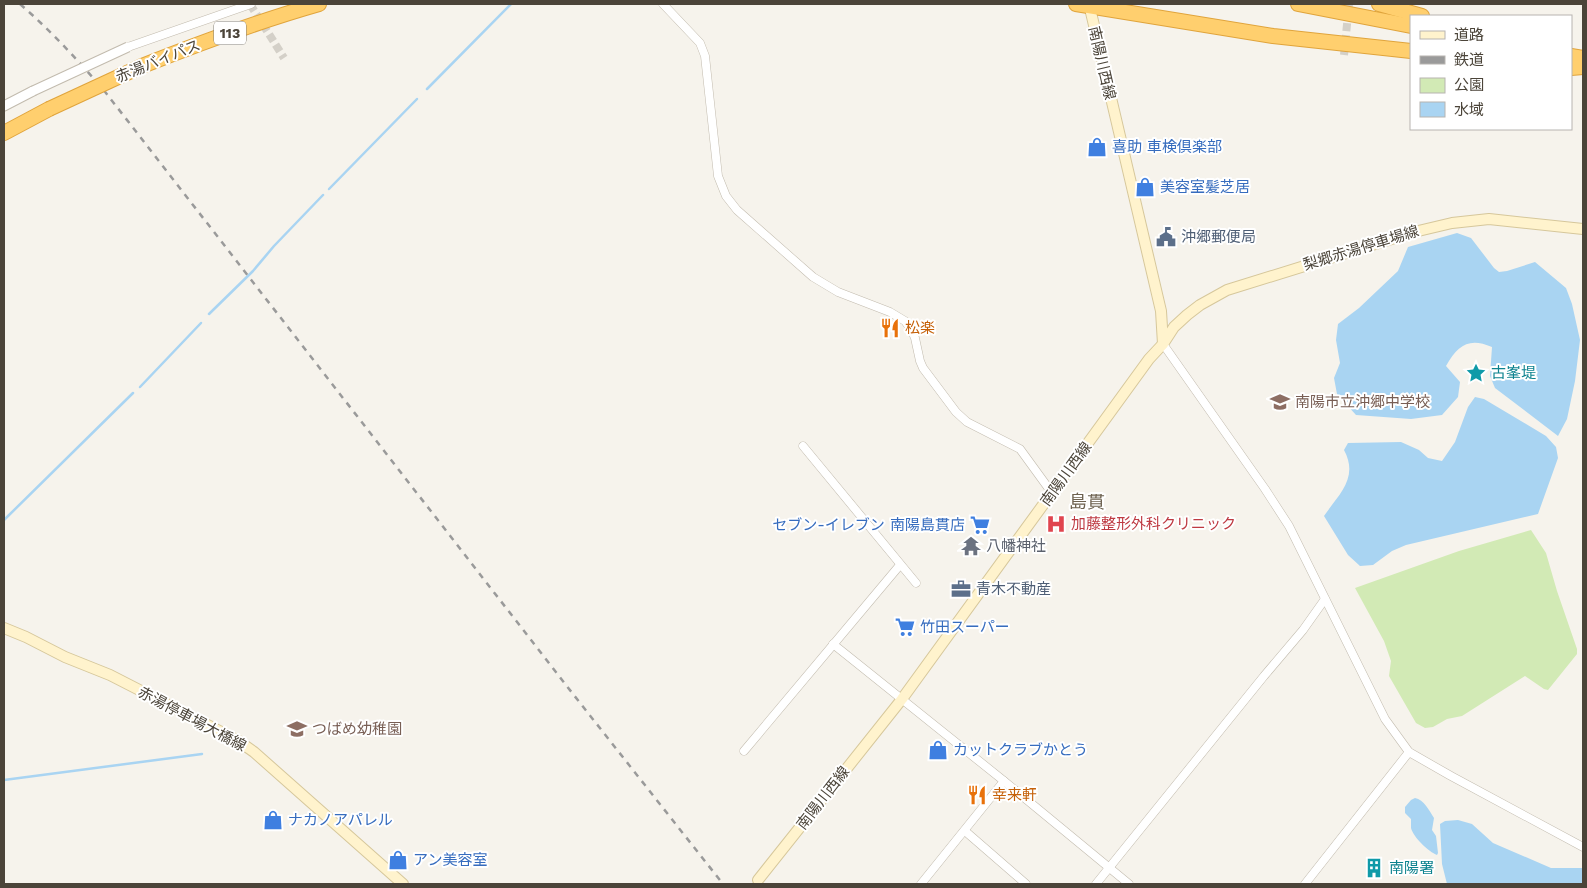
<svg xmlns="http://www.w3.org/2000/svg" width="1587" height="888" font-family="'Work Sans','Noto Sans JP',sans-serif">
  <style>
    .green { fill: #d2eab5 }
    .water { fill: #a9d4f2 }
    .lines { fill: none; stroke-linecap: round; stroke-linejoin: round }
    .stream { stroke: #a9d4f2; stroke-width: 2.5 }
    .minor-tunnel { stroke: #d4d0c8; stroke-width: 8; stroke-dasharray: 8 4; stroke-linecap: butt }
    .minor-casing { stroke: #c2bbae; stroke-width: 9 }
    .tertiary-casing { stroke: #c2bbae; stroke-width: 11 }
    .secondary-casing { stroke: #d6c79b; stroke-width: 12 }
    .motorway-casing { stroke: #e0a43c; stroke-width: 16 }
    .minor { stroke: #fff; stroke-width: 8 }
    .tertiary { stroke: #fff; stroke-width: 9 }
    .secondary { stroke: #fff3cd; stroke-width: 10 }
    .motorway { stroke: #ffcf6e; stroke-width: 14 }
    .rail { stroke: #9a9a9a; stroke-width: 2.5; stroke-dasharray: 6 6; stroke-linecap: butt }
    .tertiary-bridge-casing { stroke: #c2bbae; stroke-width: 11; stroke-linecap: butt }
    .motorway-bridge-casing { stroke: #e0a43c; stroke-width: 16; stroke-linecap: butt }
    .tertiary-bridge { stroke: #fff; stroke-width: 9 }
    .motorway-bridge { stroke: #ffcf6e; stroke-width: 14 }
    .labels { text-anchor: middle; stroke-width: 4; stroke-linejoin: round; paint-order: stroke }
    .shield { fill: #fff; stroke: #817c74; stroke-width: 1 }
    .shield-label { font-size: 14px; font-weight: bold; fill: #4b4439 }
    .street-label { font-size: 15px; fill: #4b4439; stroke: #fff }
    .shop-label { font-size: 15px; fill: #366cbe; stroke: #fff; text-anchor: start }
    .service-label { font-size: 15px; fill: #4e5e75; stroke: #fff; text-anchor: start }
    .food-label { font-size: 15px; fill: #c56008; stroke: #fff; text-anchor: start }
    .culture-label { font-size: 15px; fill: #0d838f; stroke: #fff; text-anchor: start }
    .education-label { font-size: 15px; fill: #785e54; stroke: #fff; text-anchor: start }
    .health-label { font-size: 15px; fill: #be3a42; stroke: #fff; text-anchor: start }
    .worship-label { font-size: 15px; fill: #5b616d; stroke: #fff; text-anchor: start }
    .quarter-label { font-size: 18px; fill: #6e6250; stroke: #fff }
  </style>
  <rect width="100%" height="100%" fill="#f6f3ec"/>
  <path class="green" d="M1531,530L1546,553L1557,591L1577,649V654L1548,690L1544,689L1525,676L1462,716L1447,719L1433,727L1425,728L1416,723L1389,676L1391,661L1384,641L1355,588L1459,551Z"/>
  <g class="water">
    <path d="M1457,233L1471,238L1494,268L1499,272L1507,271L1535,262L1566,288L1572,304L1580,340L1575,381L1567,419L1558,436L1495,388L1490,376L1492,347C1469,337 1458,345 1446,366L1460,382L1458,397L1442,415L1411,419L1356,415L1337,394L1334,378L1340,363L1336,340L1338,324L1359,308L1398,271L1408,247Z"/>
    <path d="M1475,397L1484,399L1546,436L1556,447L1558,458L1538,514L1406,545L1392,551L1373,565L1360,566L1348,555L1324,516C1339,494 1359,478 1344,450L1348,443L1401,442L1419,450L1428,458L1442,461L1455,442L1468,407Z"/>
    <path d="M1415,798C1424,800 1429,810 1434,818L1432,830L1436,836L1438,853L1437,855C1429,852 1413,837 1411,828C1411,827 1411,820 1411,819L1405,813V807L1411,800Z"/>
    <path d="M1458,820L1472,824L1493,843L1551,868H1583V884H1447L1442,864L1440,824L1445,821Z"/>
  </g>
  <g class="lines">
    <g class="stream">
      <path d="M427,89L511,4"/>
      <path d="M329,189L417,99"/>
      <path d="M209,314L253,271L274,246L323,195"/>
      <path d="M140,387L201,323"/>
      <path d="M4,520L133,393"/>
      <path d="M4,780L202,754"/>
    </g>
    <g class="minor-tunnel">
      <path d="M250,4L284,58"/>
      <path d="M1344,55L1349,4"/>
    </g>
    <defs>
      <g id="minor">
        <path d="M663,4L700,43L705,56L718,176L726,196L737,210L813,277L838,292L890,312L905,321L911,329L915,338L920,361L923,368L956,412L967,422L1020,449L1052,493"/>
        <path d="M128,47L251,4"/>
        <path d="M1163,344L1265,489L1289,526L1385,719L1409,752L1451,776L1583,847"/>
        <path d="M803,446L916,583"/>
        <path d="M833,644L1004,781L1129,884"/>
        <path d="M744,751L900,565"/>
        <path d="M965,831L1026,884"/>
        <path d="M921,884L1004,781"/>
        <path d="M1096,884L1264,676L1303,630L1325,599"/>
        <path d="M1305,884L1409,752"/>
      </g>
      <path id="tertiary" d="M4,106L33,91"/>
      <g id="secondary">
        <path d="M1089,4L1161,311L1163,344"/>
        <path d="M4,628L26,637L65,657L110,675L237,740L254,752L403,884"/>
        <path d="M758,880L902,699L1149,359L1163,344L1174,327L1187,315L1200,305L1227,290L1414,232L1452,223L1489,219L1583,229"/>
      </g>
      <g id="motorway">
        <path d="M1076,4L1273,36L1411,51"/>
        <path d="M1298,4L1411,26"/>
        <path d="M1379,4L1422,16"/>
        <path d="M1571,56L1583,58"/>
        <path d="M142,66C200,43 259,21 319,4"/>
        <path d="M1571,68L1583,67"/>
        <path d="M4,133L49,109"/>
      </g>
    </defs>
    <use href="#minor" class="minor-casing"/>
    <use href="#tertiary" class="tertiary-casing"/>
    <use href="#secondary" class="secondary-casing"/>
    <use href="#motorway" class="motorway-casing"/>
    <use href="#minor" class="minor"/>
    <use href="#tertiary" class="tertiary"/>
    <use href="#secondary" class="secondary"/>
    <use href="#motorway" class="motorway"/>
    <path class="rail" d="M20,4C51,31 79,61 106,93L573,694L723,884"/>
    <defs>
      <path id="tertiary-bridge" d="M33,91L128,47"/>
      <path id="motorway-bridge" d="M49,109L142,66"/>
    </defs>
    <use href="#tertiary-bridge" class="tertiary-bridge-casing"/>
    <use href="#motorway-bridge" class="motorway-bridge-casing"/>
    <use href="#tertiary-bridge" class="tertiary-bridge"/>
    <use href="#motorway-bridge" class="motorway-bridge"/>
  </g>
  <defs>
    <symbol id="shop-bare" viewBox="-9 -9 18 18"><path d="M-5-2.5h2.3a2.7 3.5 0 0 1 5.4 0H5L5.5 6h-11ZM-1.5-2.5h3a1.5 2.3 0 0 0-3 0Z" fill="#3f7fe0" stroke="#fff" stroke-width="2.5" paint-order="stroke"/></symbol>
    <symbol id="civic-bare" viewBox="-9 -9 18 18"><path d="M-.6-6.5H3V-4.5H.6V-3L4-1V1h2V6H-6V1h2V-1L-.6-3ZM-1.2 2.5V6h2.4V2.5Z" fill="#5c6f8a" stroke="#fff" stroke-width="2.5" paint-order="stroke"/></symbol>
    <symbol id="restaurant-bare" viewBox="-9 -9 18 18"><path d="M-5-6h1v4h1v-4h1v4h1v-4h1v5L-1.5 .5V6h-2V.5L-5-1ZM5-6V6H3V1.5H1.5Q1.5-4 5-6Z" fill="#e8710a" stroke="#fff" stroke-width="2.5" paint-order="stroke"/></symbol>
    <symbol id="sight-bare" viewBox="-9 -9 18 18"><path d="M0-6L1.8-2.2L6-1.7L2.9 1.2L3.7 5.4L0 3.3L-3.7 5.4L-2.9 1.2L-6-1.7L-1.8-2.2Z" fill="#0f9aa8" stroke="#fff" stroke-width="2.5" paint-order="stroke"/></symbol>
    <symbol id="school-bare" viewBox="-9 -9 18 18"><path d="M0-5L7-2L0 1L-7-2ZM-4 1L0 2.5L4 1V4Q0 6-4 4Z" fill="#8d6e63" stroke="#fff" stroke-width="2.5" paint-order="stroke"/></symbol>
    <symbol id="hospital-bare" viewBox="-9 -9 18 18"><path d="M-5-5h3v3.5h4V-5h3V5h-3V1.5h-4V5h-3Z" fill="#e0444e" stroke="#fff" stroke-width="2.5" paint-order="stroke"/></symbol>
    <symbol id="supermarket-bare" viewBox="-9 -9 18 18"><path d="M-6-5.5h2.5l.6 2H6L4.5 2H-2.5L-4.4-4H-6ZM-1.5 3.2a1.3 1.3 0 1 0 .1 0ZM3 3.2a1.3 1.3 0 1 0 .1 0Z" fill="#3f7fe0" stroke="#fff" stroke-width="2.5" paint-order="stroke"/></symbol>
    <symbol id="temple-bare" viewBox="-9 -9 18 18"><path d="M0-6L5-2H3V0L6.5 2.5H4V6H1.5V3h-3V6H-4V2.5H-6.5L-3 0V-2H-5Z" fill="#6b7280" stroke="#fff" stroke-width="2.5" paint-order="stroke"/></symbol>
    <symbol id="office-bare" viewBox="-9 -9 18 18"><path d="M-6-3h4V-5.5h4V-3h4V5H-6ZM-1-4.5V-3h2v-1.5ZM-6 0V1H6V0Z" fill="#5c6f8a" stroke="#fff" stroke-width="2.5" paint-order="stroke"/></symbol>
    <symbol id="building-bare" viewBox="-9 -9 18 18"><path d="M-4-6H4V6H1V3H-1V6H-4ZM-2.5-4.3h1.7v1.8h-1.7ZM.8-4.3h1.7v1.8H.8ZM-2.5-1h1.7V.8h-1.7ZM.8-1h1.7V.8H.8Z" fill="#0f9aa8" stroke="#fff" stroke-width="2.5" paint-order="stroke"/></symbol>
  </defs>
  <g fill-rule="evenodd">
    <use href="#shop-bare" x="1083" y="133" width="28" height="28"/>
    <use href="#shop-bare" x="1131" y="173" width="28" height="28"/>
    <use href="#civic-bare" x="1152" y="223" width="28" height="28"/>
    <use href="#restaurant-bare" x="876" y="314" width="28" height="28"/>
    <use href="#sight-bare" x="1462" y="359" width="28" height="28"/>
    <use href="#school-bare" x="1266" y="388" width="28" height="28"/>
    <use href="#hospital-bare" x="1042" y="510" width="28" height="28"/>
    <use href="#supermarket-bare" x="966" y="511" width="28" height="28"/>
    <use href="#temple-bare" x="957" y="532" width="28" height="28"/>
    <use href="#office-bare" x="947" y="575" width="28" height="28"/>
    <use href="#supermarket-bare" x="891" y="613" width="28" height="28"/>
    <use href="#school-bare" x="283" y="715" width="28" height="28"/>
    <use href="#shop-bare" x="924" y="736" width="28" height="28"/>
    <use href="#restaurant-bare" x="963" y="781" width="28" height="28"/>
    <use href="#shop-bare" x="259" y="806" width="28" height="28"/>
    <use href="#shop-bare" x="384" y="846" width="28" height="28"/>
    <use href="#building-bare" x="1360" y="854" width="28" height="28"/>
  </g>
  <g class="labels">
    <rect class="shield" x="214" y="21.5" width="32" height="23" rx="4"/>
    <g class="shield-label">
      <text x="230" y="38">113</text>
    </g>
    <g class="street-label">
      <text transform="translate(158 61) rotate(-22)" y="5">赤湯バイパス</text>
      <text transform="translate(1102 63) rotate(77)" y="5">南陽川西線</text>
      <text transform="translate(1361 248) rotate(-17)" y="5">梨郷赤湯停車場線</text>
      <text transform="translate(1066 474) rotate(-54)" y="5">南陽川西線</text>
      <text transform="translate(192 719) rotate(28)" y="5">赤湯停車場大橋線</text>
      <text transform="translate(823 798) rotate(-52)" y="5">南陽川西線</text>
    </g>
    <g class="shop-label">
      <text x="1112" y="152">喜助 車検倶楽部</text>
      <text x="1160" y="192">美容室髪芝居</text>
      <text x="965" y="530" text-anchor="end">セブン-イレブン 南陽島貫店</text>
      <text x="920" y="632">竹田スーパー</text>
      <text x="953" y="755">カットクラブかとう</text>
      <text x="288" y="825">ナカノアパレル</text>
      <text x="413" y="865">アン美容室</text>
    </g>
    <g class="service-label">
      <text x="1181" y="242">沖郷郵便局</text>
      <text x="976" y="594">青木不動産</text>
    </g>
    <g class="food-label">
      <text x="905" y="333">松楽</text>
      <text x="992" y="800">幸来軒</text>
    </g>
    <g class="culture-label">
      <text x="1491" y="378">古峯堤</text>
      <text x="1389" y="873">南陽署</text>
    </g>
    <g class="education-label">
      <text x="1295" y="407">南陽市立沖郷中学校</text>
      <text x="312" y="734">つばめ幼稚園</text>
    </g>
    <g class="health-label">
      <text x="1071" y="529">加藤整形外科クリニック</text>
    </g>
    <g class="worship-label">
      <text x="986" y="551">八幡神社</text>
    </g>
    <g class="quarter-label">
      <text x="1087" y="508">島貫</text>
    </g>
  </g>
  <rect width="1587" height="888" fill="none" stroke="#4b4439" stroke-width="10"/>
  <rect x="1410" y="15" width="162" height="115" fill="#ffffff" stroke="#b7b4b0"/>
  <rect x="1420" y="31" width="25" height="8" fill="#fff3cd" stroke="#b7b4b0"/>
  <text x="1454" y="40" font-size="15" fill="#4b4439">道路</text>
  <rect x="1420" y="56" width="25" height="8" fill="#9a9a9a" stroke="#b7b4b0"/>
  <text x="1454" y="65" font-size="15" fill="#4b4439">鉄道</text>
  <rect x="1420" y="78" width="25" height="15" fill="#d2eab5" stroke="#b7b4b0"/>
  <text x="1454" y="90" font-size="15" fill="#4b4439">公園</text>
  <rect x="1420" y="102" width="25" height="15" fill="#a9d4f2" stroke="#b7b4b0"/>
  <text x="1454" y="115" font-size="15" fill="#4b4439">水域</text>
</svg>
